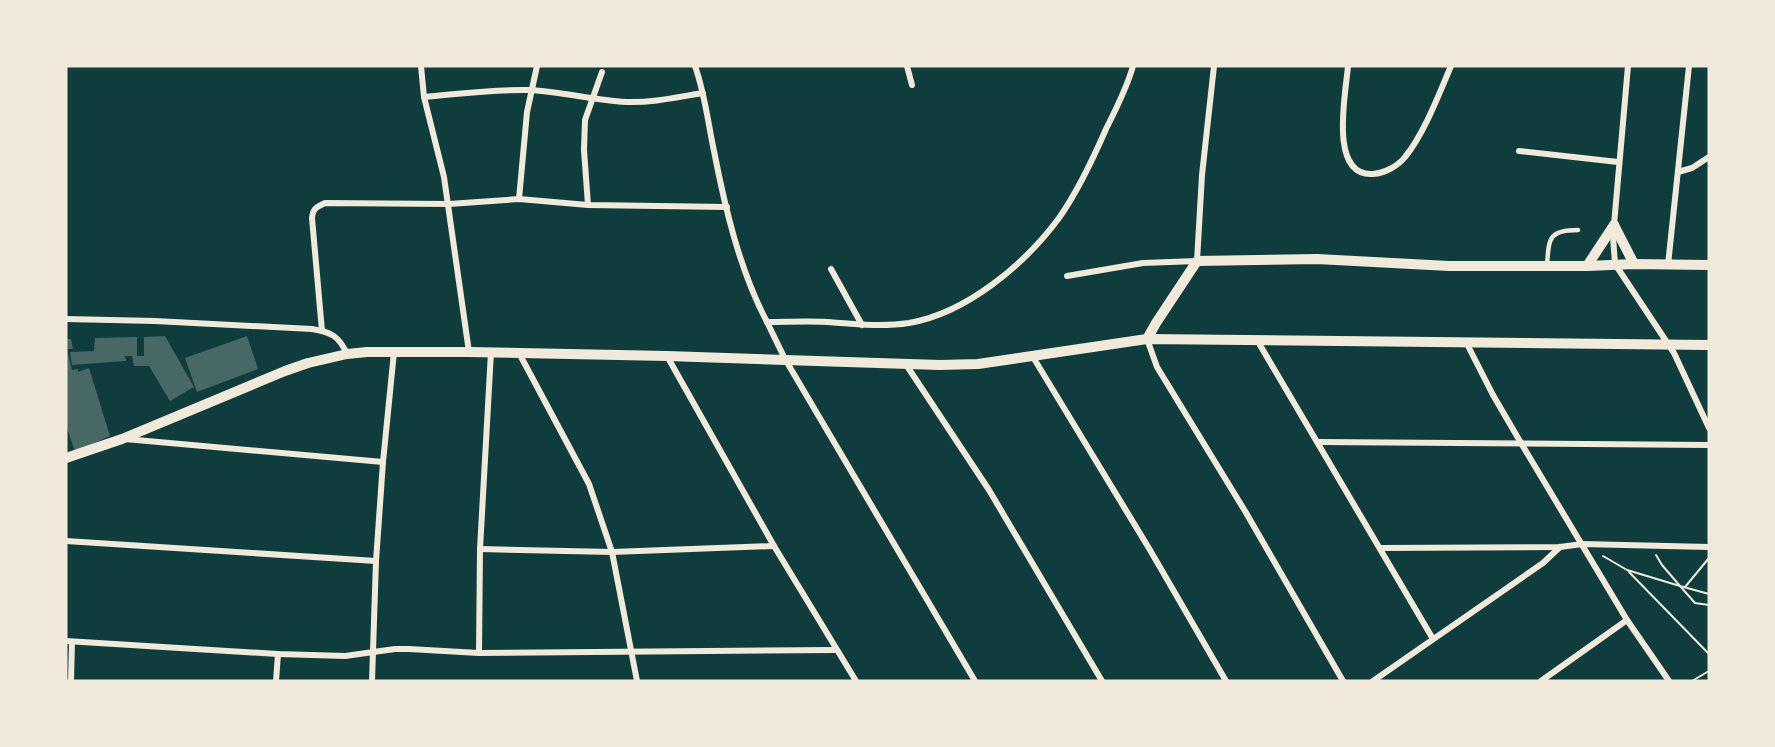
<svg xmlns="http://www.w3.org/2000/svg" width="1775" height="747" font-family="Manrope,sans-serif">
  <style>
    .building { fill: #486865 }
    .lines { fill: none; stroke-linecap: round; stroke-linejoin: round }
    .path { stroke: #f1e9da; stroke-width: 2 }
    .service { stroke: #f1e9da; stroke-width: 4.5 }
    .minor { stroke: #f1e9da; stroke-width: 6 }
    .tertiary { stroke: #f1e9da; stroke-width: 10 }
  </style>
  <rect width="100%" height="100%" fill="#0f3d3e"/>
  <g class="building">
    <path d="M165,336L194,387L170,401L149,366H134L132,356H125L126,361L72,365L70,352L94,351L95,338L137,337V356H144V337Z"/>
    <path d="M247,336L258,369L197,392L185,358Z"/>
    <path d="M66,339H71L73,349H67L72,370L78,369V372L89,368L110,436L75,452L66,425Z"/>
  </g>
  <g class="lines">
    <g class="path">
      <path d="M1656,555L1662,565L1680,586L1709,594"/>
      <path d="M1603,556L1627,570L1680,586L1695,603L1709,605"/>
      <path d="M1629,572L1709,654"/>
      <path d="M1685,587L1709,558"/>
      <path d="M1692,681L1709,671"/>
    </g>
    <path class="service" d="M1547,265C1549,239 1548,230 1578,230"/>
    <g class="minor">
      <path d="M421,66L424,97L444,177L469,352"/>
      <path d="M695,66C705,94 708,123 714,151C725,208 740,271 767,322"/>
      <path d="M907,66L912,85"/>
      <path d="M1348,66C1346,92 1328,177 1373,174C1385,173 1398,166 1405,157C1424,134 1439,94 1451,66"/>
      <path d="M1628,66L1613,236L1615,264L1674,353L1709,428"/>
      <path d="M424,97C459,94 495,89 530,90C562,92 594,100 626,102C652,103 678,97 703,93"/>
      <path d="M1519,151L1618,162"/>
      <path d="M1678,172L1692,168L1709,157"/>
      <path d="M519,199L527,112L537,66"/>
      <path d="M588,205L584,150L585,120L602,72"/>
      <path d="M1668,265L1689,66"/>
      <path d="M831,269L862,325"/>
      <path d="M1067,276L1143,263L1197,261L1202,175L1214,66"/>
      <path d="M66,319L155,321L312,329C331,332 339,336 347,354"/>
      <path d="M322,331L312,218C313,208 317,207 325,203L449,204L519,199L588,205L727,207"/>
      <path d="M1147,339L1157,367L1245,511L1343,681"/>
      <path d="M1257,340L1433,639"/>
      <path d="M1466,342L1493,395L1521,443L1627,620L1669,681"/>
      <path d="M519,353L589,484L612,552L637,681"/>
      <path d="M667,356L774,546L856,681"/>
      <path d="M1033,357L1150,550L1226,681"/>
      <path d="M905,363L989,490L1102,681"/>
      <path d="M125,439L383,462"/>
      <path d="M1318,442L1709,445"/>
      <path d="M66,541L376,561"/>
      <path d="M1381,548L1560,547L1582,544L1709,547"/>
      <path d="M480,549L612,552L774,546"/>
      <path d="M66,641L278,654L345,656L395,649H409L479,653L836,650"/>
      <path d="M479,653L480,549L491,352"/>
      <path d="M71,681L72,642"/>
      <path d="M276,681L278,654"/>
      <path d="M372,681L376,561L383,462L394,352"/>
      <path d="M975,681L785,359L767,322C787,322 807,321 827,322C854,324 882,327 909,323C967,313 1025,264 1059,218C1078,191 1093,159 1106,129C1116,109 1127,88 1133,66"/>
      <path d="M1373,681L1543,563L1560,547"/>
      <path d="M1541,681L1627,620"/>
    </g>
    <g class="tertiary">
      <path d="M1614,225L1634,264"/>
      <path d="M1587,266L1614,225"/>
      <path d="M1147,339L1156,323L1197,261L1317,259L1449,266H1587L1634,264L1709,265"/>
      <path d="M66,458L122,439L285,371L308,363L347,354L367,352H469L667,356L940,365L978,364L1147,339L1709,345"/>
    </g>
  </g>
  <rect width="1775" height="747" fill="none" stroke="#f1e9da" stroke-width="135"/>
</svg>
